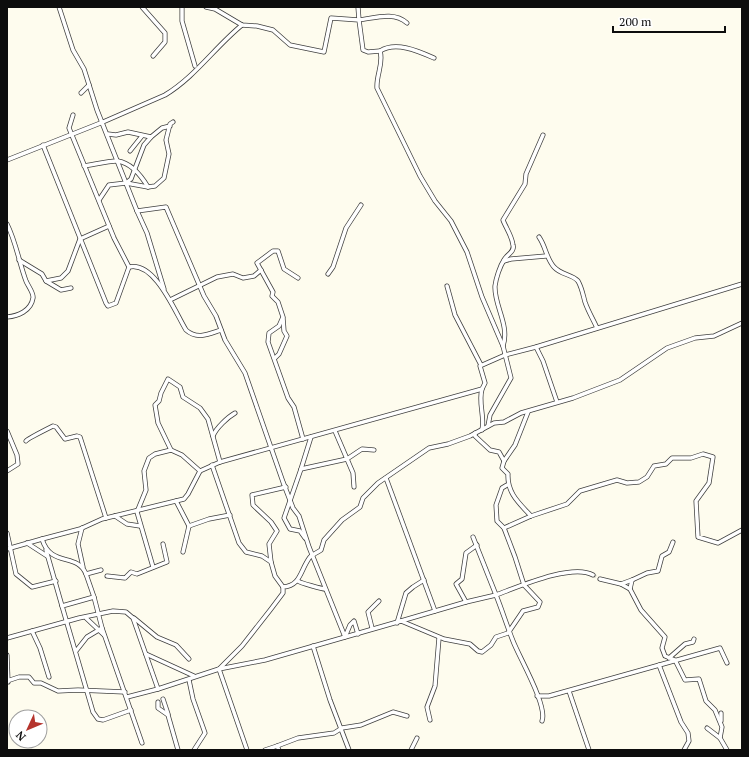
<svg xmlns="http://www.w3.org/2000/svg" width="749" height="757" font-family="'PT Serif',serif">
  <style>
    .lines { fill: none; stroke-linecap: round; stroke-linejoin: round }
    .street-tunnel { stroke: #dad8cc; stroke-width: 3.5; stroke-dasharray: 3.5 2; stroke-linecap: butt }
    .street-casing { stroke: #404040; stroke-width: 5 }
    .street { stroke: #fff; stroke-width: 3.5 }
  </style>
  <rect width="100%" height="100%" fill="#fefcee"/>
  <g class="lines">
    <path class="street-tunnel" d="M593,575L600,579"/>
    <defs>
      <g id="street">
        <path d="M59,7L73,50L84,69L97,110L137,211L166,207L204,296L216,316L225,340L245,373L283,482L293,508L299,516L309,547L345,637L350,625L354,621L358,634"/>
        <path d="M142,7L165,33V42L153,56"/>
        <path d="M182,7V21L195,66"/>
        <path d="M206,7L215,9L242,25L257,26L273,30L290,45L324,52L331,18L359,20L363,50L368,52L380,51"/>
        <path d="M358,7L359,20C375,18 394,11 407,23"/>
        <path d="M434,58C418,51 396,41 380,51C384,63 376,75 377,88L420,176L435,201L451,221L467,252L482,297L503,346L511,378L490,415L488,426"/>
        <path d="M81,93L89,85"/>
        <path d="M151,137L162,128L170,126"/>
        <path d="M43,145L106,303L108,306L116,303L129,267L114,238L69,128L73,115"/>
        <path d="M130,151L142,136"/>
        <path d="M7,160L103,122L165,95C195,77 215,47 242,25"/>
        <path d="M84,166C92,165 112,160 118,161C131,163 142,177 148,187"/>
        <path d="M126,183L148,187L155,186L164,178L169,154L166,140L170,124L173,122"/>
        <path d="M99,200L109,185L126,183L131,179L144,145L151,137L128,132L116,135L108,134"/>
        <path d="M137,211L147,233L164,289"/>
        <path d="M7,224C16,242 19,262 26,281C28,286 34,293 33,298C31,311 18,316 7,317"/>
        <path d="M539,237C546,247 546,258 554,267C561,275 572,274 578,281C582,288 583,295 585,302C588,311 593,319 597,328"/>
        <path d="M19,260L42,274L46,281L61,290L71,288"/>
        <path d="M504,261L511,259L546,256"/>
        <path d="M129,267C155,261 175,312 186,330C197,340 209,334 221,330"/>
        <path d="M328,274L333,267L346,228L361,205"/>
        <path d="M298,278L284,269L278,251H273L257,263L273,292L272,296L278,302L283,317L279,326L269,333L268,342L288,398L294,407L303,439"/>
        <path d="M46,281L61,278L68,271L80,239L109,226"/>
        <path d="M447,286L455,315L481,365"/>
        <path d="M170,300L217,277L233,274L243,278L254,276L261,270"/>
        <path d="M503,346C510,325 494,306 495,286C496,278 500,266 504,260C507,254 515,252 513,245C512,236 506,228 503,220L525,184L526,174L543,135"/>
        <path d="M536,347L543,361L557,402"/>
        <path d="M275,358L279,354L287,336L284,331L283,318"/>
        <path d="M482,389C478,403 485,416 482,430"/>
        <path d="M7,431L17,455L18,464L7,471"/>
        <path d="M335,431L353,473L354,487"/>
        <path d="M475,433V436L490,450L499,452L504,461L502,468L508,474C507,493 519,503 531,516"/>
        <path d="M213,436C216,428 228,417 235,413"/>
        <path d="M26,441C27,439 49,428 53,426L56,427L65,439L77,436L80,437L106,518"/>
        <path d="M504,461L515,445L528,412"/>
        <path d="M212,465L239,543L246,552L262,556L271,562L275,576L283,587"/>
        <path d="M301,469L311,437"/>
        <path d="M200,471L182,455L171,450L158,423L155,405L159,401L161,393L168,379L180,387L183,397L200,408L208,419L220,462"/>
        <path d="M386,478L435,611"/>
        <path d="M176,501L189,526L183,552"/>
        <path d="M115,516L127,524L140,526"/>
        <path d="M189,526L209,519L230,515"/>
        <path d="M82,528L78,544L83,567"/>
        <path d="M504,528L531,516L567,504L580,491L617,480L627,483L639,482L647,477L654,466L666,464L672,458H691L703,454L713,457L709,483L696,501L698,537L718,543L742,530"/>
        <path d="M7,533L16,574L32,587L56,581"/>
        <path d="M473,537L496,595C518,587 572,563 593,575"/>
        <path d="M305,538L300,531L290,529L284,518L301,469L347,459L362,449L374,450"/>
        <path d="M42,539L80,529L102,519L184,499L188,494L200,471L220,462L482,389L485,383L480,366L505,355L536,347L742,284"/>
        <path d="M27,543L47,556"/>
        <path d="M7,549L42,539C51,568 77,552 86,574L101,570"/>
        <path d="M46,550L62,606"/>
        <path d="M271,562L269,544L277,531L271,522L253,505L252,495L286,487"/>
        <path d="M153,567L137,512L146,490L144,471L149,458L155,454L171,450"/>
        <path d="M86,574L94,597"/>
        <path d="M107,576L125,578L131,572L137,574L167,562L163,544"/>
        <path d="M600,579L621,584L630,589L641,610L665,637L662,648L665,656L675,660L685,680L699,679L706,701L715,710L722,727L720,738L727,750"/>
        <path d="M298,581C300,583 323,589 325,589"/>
        <path d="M621,584L632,580"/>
        <path d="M630,589L632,580L647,573L658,571L662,556L669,552L673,542"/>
        <path d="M466,602L456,584L462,579L466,553L477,545"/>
        <path d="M86,618L104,635"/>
        <path d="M134,618L157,637L176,645L189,659"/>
        <path d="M401,621L466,602L496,595C502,610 507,626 513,641C519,657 548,706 542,721"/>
        <path d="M397,623L406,593L413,587L424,580"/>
        <path d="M102,628L142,743"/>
        <path d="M372,628L368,612L379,601"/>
        <path d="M32,631L40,648L49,677"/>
        <path d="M7,638L79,618L113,611L126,612L133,618L158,689L219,669L242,646L271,609L283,593V587C301,586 300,570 310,557C313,554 317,553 321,550L324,540L342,520L360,507L363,498L378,483L429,448L448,444L470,436L494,423L504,422L521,413L573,398L620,380L667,348L695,338L714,336L742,323"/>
        <path d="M313,646L330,700L349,750"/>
        <path d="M76,651L87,637L102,628L94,597L62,606L93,712L98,719L103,720L131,710"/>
        <path d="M146,654L194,676"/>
        <path d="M7,655L8,682"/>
        <path d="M669,658L685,644L693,642L694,639"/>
        <path d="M659,665L681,722L688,733L689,741L684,750"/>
        <path d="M189,680L193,699L205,733L194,750"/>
        <path d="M7,681L19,677H29L34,683H41L58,691L78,690L125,692"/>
        <path d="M569,691L589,750"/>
        <path d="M537,696H549L720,648L727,663"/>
        <path d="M127,697L158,689"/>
        <path d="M163,699L168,714"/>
        <path d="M158,702V708L168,715L178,750"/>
        <path d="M430,720L427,707L435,686L439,638"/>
        <path d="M721,721V713"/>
        <path d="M707,728L720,738"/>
        <path d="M277,746L298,738L334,733L342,728L361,725L393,712L407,716"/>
        <path d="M247,750L219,669L265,660L401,621L444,639L470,644L478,651L482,652L491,645L496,637L508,633L523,611L538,607L540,602L524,585L515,557L504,528L497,521L496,505L502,488L507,485"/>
        <path d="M265,750L277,746L279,750"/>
        <path d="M411,750L417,738"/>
      </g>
    </defs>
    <use href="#street" class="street-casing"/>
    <use href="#street" class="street"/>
  </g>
  <rect width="749" height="757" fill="none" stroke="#0d0d0d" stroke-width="16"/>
  <g transform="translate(28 729) rotate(226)"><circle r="19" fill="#ffffff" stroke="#9e9e9e"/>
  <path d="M0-3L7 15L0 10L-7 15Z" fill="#b5342d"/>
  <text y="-6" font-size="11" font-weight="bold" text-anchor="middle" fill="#0d0d0d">N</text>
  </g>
  <path d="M613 26v6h112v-6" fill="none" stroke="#0d0d0d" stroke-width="2"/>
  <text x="619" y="26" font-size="12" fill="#0d0d0d" stroke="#ffffff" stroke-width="3" paint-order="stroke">200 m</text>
</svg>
